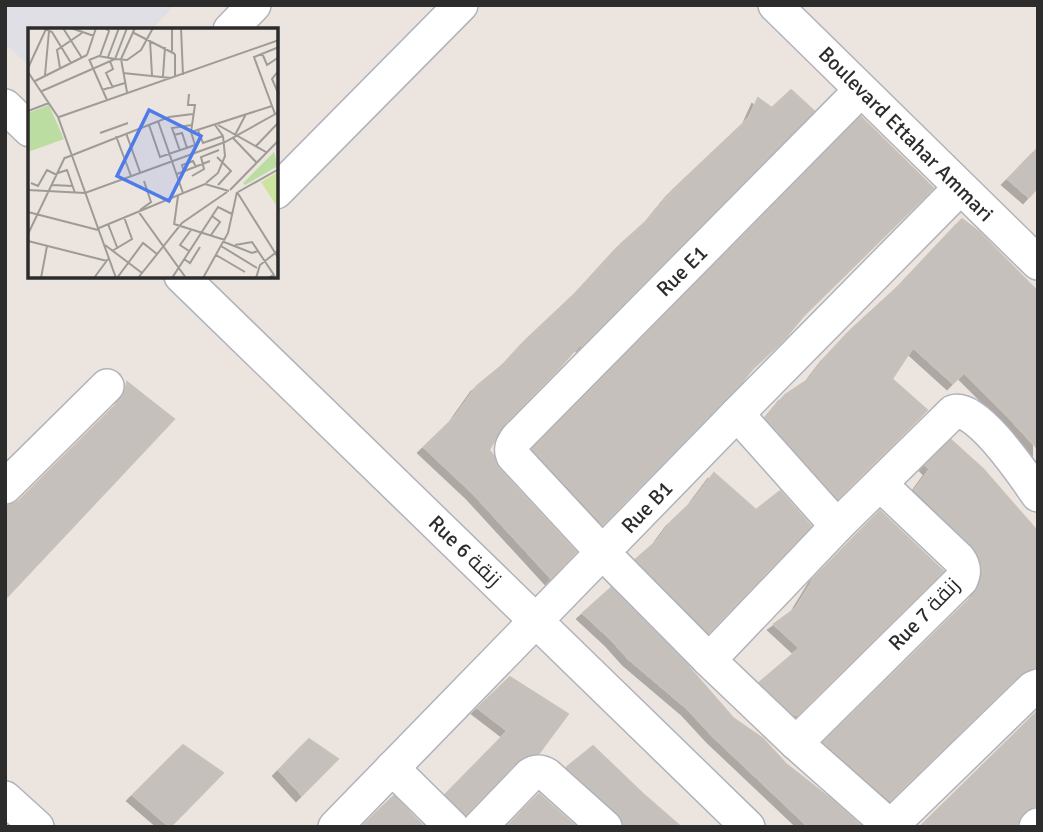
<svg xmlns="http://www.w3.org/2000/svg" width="1043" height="832" font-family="Signika,Cairo,sans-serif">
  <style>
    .industrial { fill: #e0dfe5 }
    .building { fill: #c5c0bb; stroke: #c7c1b9; stroke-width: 2; filter: url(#shadow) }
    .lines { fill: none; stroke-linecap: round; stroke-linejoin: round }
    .minor-casing { stroke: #b0b3bb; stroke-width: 36 }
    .minor { stroke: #fff; stroke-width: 33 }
    .labels { text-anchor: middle; stroke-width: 6; stroke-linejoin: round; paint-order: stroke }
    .street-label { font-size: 21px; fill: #2c2c2c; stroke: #fff }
    .inset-road { fill: none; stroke: #9f9b97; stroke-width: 2 }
    .view { fill: #4e7aea; fill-opacity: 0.15; stroke: #4e7aea; stroke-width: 3.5 }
    .inset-edge { fill: none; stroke: #2c2c2c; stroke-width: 3.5 }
  </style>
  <defs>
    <filter id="shadow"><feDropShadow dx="-6" dy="6" stdDeviation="0" flood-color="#0004"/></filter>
  </defs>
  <rect width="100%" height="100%" fill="#ece5df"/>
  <path class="industrial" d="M5,5H175L151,30H30V66L5,44Z"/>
  <g class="building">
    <path d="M791,90L814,111L582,345L581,343L559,368L503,425L489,450L493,455L499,469L576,552L551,578L473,493L424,447L455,417L477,386L505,363L527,339L579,290L620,245L650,218L673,190L749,118L758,98L772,108Z"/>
    <path d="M861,117L933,188L804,315L786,337L754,367L742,382L603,524L534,450L542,440Z"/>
    <path d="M1038,148V187L1029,197L1008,179Z"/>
    <path d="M962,219L979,232L1038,292V449L1008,416L964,372L953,383L913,347L892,379L927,410L838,498L766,418L785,395L809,379L827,356L852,329L901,284Z"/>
    <path d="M127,382L174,419L5,599V506L11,505L19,501L121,400L125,392Z"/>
    <path d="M951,440L983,469L1038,532V667L1031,668L1020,674L890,800L824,742L975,594L980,585L983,574L982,566L975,548L915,490L930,469L926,465Z"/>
    <path d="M714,473L756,510L780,491L811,526L709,632L636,559L657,541L672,521L693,501Z"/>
    <path d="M880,511L943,571L797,715H794L760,682L800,648L774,624L796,608L815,577Z"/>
    <path d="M611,588L687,665L733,718L762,738L786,764L832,800L862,827H809L713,736L688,709L629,659L612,640L583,613Z"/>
    <path d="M510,677L568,714L539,753L529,754L519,759L466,814L446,794L508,731L478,708Z"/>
    <path d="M1038,711V806L1032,807L1024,811L1018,821L1017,827H920Z"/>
    <path d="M309,739L338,759L302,795L279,770Z"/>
    <path d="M183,745L223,773L170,827L133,795Z"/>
    <path d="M593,746L643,794L681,827H624L623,820L618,813L567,767Z"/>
    <path d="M539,794L576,827H507Z"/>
    <path d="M394,796L424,827H362L376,813Z"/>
  </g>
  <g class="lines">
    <defs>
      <g id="minor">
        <path d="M775,5L1038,263"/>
        <path d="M230,30L254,5"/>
        <path d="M861,90L517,438C512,445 510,449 513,456L603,553L709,660L796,743L883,820L891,823L895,822L1033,688L1038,686"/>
        <path d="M5,106L30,130"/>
        <path d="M276,192L461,5"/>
        <path d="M181,276L748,827"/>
        <path d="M737,414L837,526"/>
        <path d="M5,487L107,386"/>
        <path d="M709,660L837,526L953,412C977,404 1025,477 1038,495"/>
        <path d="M796,743L961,580C965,572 964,566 959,559L880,484"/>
        <path d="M392,768L452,827"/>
        <path d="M5,798L37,827"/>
        <path d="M335,827L737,414L960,188"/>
        <path d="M480,827L530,775C535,771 541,771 547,775L605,827"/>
        <path d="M1036,827L1038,825"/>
      </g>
    </defs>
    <use href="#minor" class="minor-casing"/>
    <use href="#minor" class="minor"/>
  </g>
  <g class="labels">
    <g class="street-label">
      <text transform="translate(906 134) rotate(45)" y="7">Boulevard Ettahar Ammari</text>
      <text transform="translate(682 271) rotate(-45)" y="7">Rue E1</text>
      <text transform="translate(647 507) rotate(-46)" y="7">Rue B1</text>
      <text transform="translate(465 551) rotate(44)" y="7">Rue 6 زنقة</text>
      <text transform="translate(924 614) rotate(-46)" y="7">Rue 7 زنقة</text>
    </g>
  </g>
  <g transform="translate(28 28)">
    <rect width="250" height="250" fill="#ece5df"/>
    <path d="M21,77L36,111L0,124V85ZM246,124L250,138L217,157L215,155Z" fill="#bbdda1"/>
    <path d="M250,144V180L233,154Z" fill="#cde49e"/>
    <path class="inset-road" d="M35,0L54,30M43,0L66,8M144,0V23M153,0L155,47M17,1L24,4L43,35M104,4L147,26M122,12L124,47M234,25L239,37L251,29M147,26V50M59,27L68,0M72,28L81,3L77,0M80,29L91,0M61,31L79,72M61,32L71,28L87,31L99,0M82,33L85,41L78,45L85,60M0,40L18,1M32,40L29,22L54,5M251,42L244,51L251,67M0,44L30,89L88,250M95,45L143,50M17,47L21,3M135,48L137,19M7,53L59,27M74,62L97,55M14,63L87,31L99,32L113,22L125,0M99,64L93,31L107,0M0,83L21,75M247,86L226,29L251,19M31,89L251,12M130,93L155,165M121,97L132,129L167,117L163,104L167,77H160L161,66M190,97L238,124M170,102L175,115L195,108M163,104L244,78M72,105L100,95M98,105L112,144M146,107L154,105L159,120M207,107L218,86M88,108L103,148M205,110L228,134M228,118L251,94M152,123L144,100L164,97M189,129L203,143L190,157M37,130L141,89L165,86M156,144L154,137L165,133L168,139M30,145L39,142L47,165M149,146L182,133M164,148L176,141L173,129L191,122M3,155L10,158L19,142L29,147M178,155L190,145L197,128L195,108L187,97M24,157L45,158M0,162L57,165L197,114L251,84M202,162L251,112M209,164L251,231M210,164L251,141M112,182L123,174L116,153M110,183L158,250M0,184L70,202M80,196L89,219M146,196L197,212M146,197L150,168M71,200L177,156L201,163M0,206L37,129M183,207L192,194L184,188M0,213L79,233M196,214L224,225L230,223M77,217L114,245M207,217L224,214L246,247L240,250M193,218L229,240M84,223L104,211L96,189M161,223L152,217L163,202M188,227L217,244M156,231L162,235L172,219M13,250L19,218M66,250L80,231M89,250L115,215L129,226M110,250L154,195L199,164M144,250L190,179L204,186M175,250L200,205L209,164M228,250L232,237L251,222"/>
    <path class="view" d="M121,82L173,108L141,173L89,148Z"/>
    <rect width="250" height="250" class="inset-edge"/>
  </g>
  <rect width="1043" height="832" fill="none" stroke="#2c2c2c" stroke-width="14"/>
</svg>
